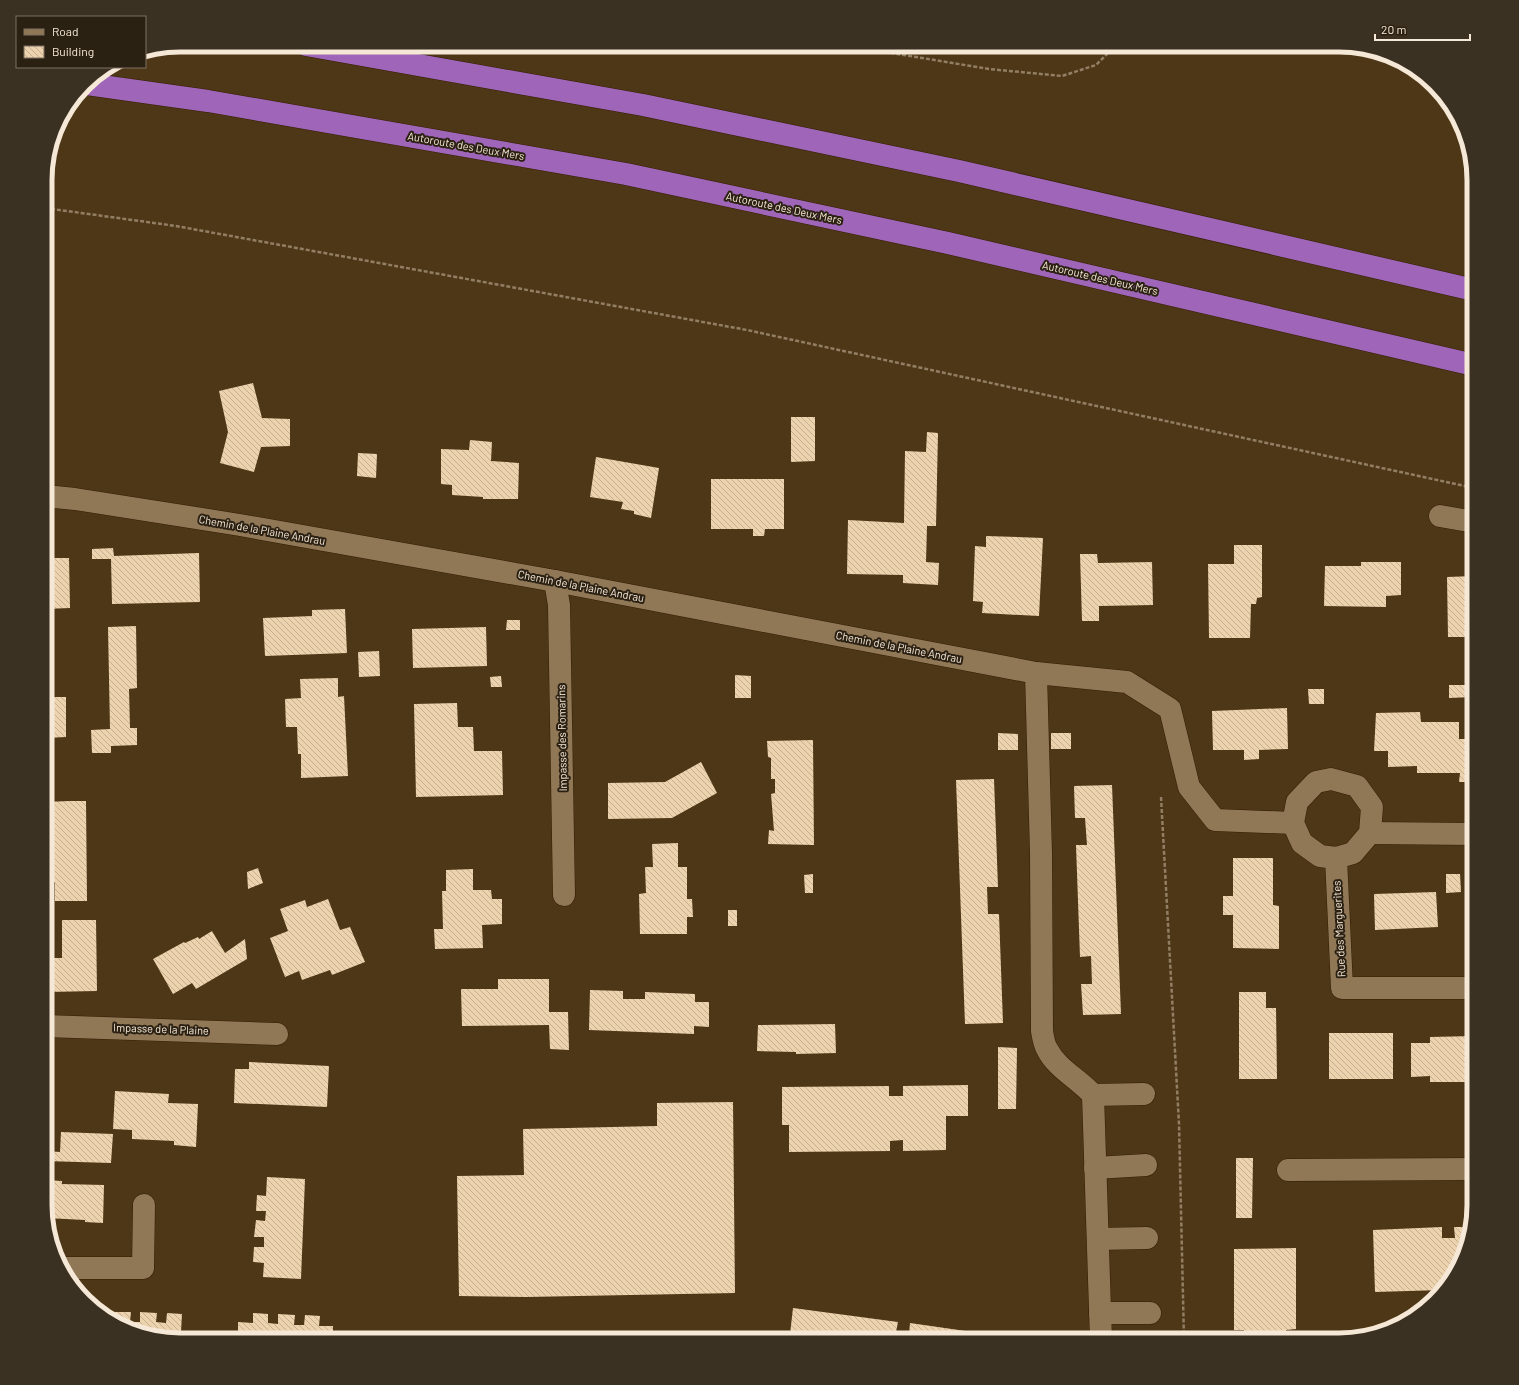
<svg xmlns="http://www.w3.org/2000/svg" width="1519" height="1385" font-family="Barlow,sans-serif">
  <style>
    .building { fill: url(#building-back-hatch) }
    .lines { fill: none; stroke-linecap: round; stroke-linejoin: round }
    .minor-casing { stroke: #331e00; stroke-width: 23 }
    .highway-casing { stroke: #331e00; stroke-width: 23 }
    .path { stroke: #917e64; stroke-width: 2.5; stroke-dasharray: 4 2; stroke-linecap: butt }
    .minor { stroke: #907756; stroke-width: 22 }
    .highway { stroke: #9f65b9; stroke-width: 22 }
    .labels { text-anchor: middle; stroke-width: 4; stroke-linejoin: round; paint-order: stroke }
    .street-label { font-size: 11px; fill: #f6e8d6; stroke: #2b2113 }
    .rim { fill: none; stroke: #f6e8d6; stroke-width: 5 }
  </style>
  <defs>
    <pattern id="building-back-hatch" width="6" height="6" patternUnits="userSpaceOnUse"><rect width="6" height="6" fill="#edd2ae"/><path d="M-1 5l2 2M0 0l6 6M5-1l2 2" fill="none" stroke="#c4af92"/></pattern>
  </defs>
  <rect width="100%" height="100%" fill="#4e3717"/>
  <g class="building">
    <path d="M253,383L262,418L290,419V446L261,447L254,472L220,463L228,432L219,391Z"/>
    <path d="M791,417H815V461L791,462Z"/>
    <path d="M927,432L938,433L936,526H927L926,562L939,563L938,585L903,583V575L847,574L848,520L904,523L905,451L926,452Z"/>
    <path d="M470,440L492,442L491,461L519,463L518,499H483V497L452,495V485L441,484V449L469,450Z"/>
    <path d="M358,453L377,454L376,478L357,476Z"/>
    <path d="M596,457L659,468L651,518L634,514V511L621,509L623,502L590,497Z"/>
    <path d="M711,479H784V529H765L764,536H753V529H711Z"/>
    <path d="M986,536L1043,538L1039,616L982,613L983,602L973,601L975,546L986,547Z"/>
    <path d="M1234,545H1262V597L1257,598L1256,604H1251L1250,638H1209L1208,564H1234Z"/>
    <path d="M113,548L114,556L199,553L200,602L112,604L111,559H92V549Z"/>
    <path d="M1080,554H1097L1098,563L1152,562L1153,605L1099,606V621H1082Z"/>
    <path d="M45,558H69L70,608L45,609Z"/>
    <path d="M1361,562H1401V595L1386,596V607L1324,606L1325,566H1361Z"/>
    <path d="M1474,576V637H1448L1447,577Z"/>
    <path d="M345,609L347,653L265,656L263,618L312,616V610Z"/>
    <path d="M507,620H520V630H506Z"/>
    <path d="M136,626L137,688L129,689L130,728H137V745L111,746V753H92L91,730L110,729L108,627Z"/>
    <path d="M486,627L487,666L413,668L412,629Z"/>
    <path d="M379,651L380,676L359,677L358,652Z"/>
    <path d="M735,675L751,676V698H735Z"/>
    <path d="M501,676L502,687H491L490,677Z"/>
    <path d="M338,678V697L344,696L348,776L301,778V754H298L297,727H286L285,699L301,698L300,679Z"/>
    <path d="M1449,685H1473V697L1449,698Z"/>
    <path d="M1308,689H1324V704H1309Z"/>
    <path d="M45,697H66V737L45,738Z"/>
    <path d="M457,703L458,727H473L474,751H502L503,795L416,797L414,704Z"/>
    <path d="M1287,708L1288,749L1259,750V759L1244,760V750H1213L1212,711Z"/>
    <path d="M1420,712L1421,722H1459V739H1474V782H1459L1460,773H1417V766L1388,767V751H1374L1376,713Z"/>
    <path d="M998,733L1018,734V750H998Z"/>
    <rect x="1051" y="733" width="20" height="16"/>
    <path d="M813,740L814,845L768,844L769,830L774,831L771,794L775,793V779H771V758L768,757L767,741Z"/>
    <path d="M701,762L717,793L672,818L608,819V783L665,782Z"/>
    <path d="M994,779L998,887H987L988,914H999L1003,1023L965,1024L956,780Z"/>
    <path d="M1112,785L1121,1014L1083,1015L1081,984H1092L1091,956L1080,957L1076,845H1087L1085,818H1075L1074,786Z"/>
    <path d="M69,801H86L87,901H55V882H46L45,802Z"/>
    <path d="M678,843V867H687V899H692L693,917H687V934H640L639,894L646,893L645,867H653L652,844Z"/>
    <path d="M1233,858H1273V905L1279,906V949L1233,948V915H1223V896H1233Z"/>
    <path d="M258,868L263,883L248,889L247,872Z"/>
    <path d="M473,869V890H491L492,899H502V924L482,925L483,948L435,949L434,929H443L442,891H446V870Z"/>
    <path d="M813,874V893H805L804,875Z"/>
    <path d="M1446,874H1460L1461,892L1446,893Z"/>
    <path d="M1436,892L1438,927L1375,930L1374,894Z"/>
    <path d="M328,899L340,930L350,927L365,962L332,975L330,970L302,980L299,971L285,977L270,938L288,931L280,909L305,900L307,907Z"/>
    <rect x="728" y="910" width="9" height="16"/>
    <path d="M62,920H96L97,991L47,992L46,958H62Z"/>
    <path d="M212,931L225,953L245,939L247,959L196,989L192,983L173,994L153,959L184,942L185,943L198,937L199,939Z"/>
    <path d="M498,979H549V1012H568L569,1050L550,1049L549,1025L462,1026L461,989H498Z"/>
    <path d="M590,990L623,991V999H645V992L695,994V1002H709V1027L694,1026V1034L589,1030Z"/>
    <path d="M1239,992H1266V1008H1276L1277,1079H1239Z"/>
    <path d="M835,1024L836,1053L796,1054V1052L757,1051L758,1025Z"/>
    <rect x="1329" y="1033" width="64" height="46"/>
    <path d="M1474,1036V1082H1430V1076L1411,1077V1043H1430V1037Z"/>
    <path d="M998,1047L1017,1048L1016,1109H998Z"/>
    <path d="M249,1062L329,1066L327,1107L234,1103L235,1069H249Z"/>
    <path d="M968,1085V1116H946V1150L903,1151V1140L890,1141V1151L789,1152V1125H782V1087L889,1086V1096H903V1086Z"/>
    <path d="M115,1091L169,1094L168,1103L198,1104L196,1147L174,1145V1141L132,1139V1130L113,1129Z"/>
    <path d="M733,1102L735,1293L526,1297L459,1296L457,1176L524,1175L523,1129L657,1126V1103Z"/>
    <path d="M61,1132L113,1134L111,1163L45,1161V1151L60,1152Z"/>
    <path d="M1236,1158H1253L1252,1218H1236Z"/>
    <path d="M267,1177L305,1179L301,1279L263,1277L264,1263L253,1262L254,1247H264V1237H254L256,1220L265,1221L266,1211H256L257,1195L266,1196Z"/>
    <path d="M45,1180L62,1181V1184L104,1185L103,1223L85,1222V1220L46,1218Z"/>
    <path d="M1442,1227V1238H1455L1454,1227H1470L1464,1257L1449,1279H1444V1286L1442,1290L1375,1292L1373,1230Z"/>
    <path d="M1296,1248V1329L1286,1330V1340H1244V1330H1234V1249Z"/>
    <path d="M793,1308L898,1322L896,1332L909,1334L910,1323L1028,1340H783L784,1334H790Z"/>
    <path d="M115,1312H131L130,1322H140V1312L157,1313L156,1322L166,1323L167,1313L182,1314L181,1332L200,1333L199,1340H180L128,1330L115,1321Z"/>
    <path d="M253,1313L268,1314V1323L278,1324V1314L295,1315L294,1325H304L305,1315L320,1316L319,1326H333V1340H238V1322L253,1323Z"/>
  </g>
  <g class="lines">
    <defs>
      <g id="minor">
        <path d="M45,496L75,499L240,525L555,581L1036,673L1041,853L1042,1031C1043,1037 1044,1044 1047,1049C1057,1069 1079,1079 1093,1095L1144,1094"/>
        <path d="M1440,516L1474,522"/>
        <path d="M555,581L559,605L564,895"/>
        <path d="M1036,673L1127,682L1170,709L1189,787L1215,820L1293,823"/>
        <path d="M1331,779L1357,786L1372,807L1370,833L1353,853L1336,858L1320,856L1302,843L1293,823L1297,802L1316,782Z"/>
        <path d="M1370,833L1474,834"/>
        <path d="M1336,858L1342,988H1474"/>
        <path d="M45,1026L277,1034"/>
        <path d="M1093,1095L1101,1340"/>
        <path d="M1095,1168L1146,1165"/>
        <path d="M1288,1170L1474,1169"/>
        <path d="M1098,1239L1147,1238"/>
        <path d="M63,1268H143L144,1205"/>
        <path d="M1100,1313H1150"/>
      </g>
      <g id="highway">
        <path d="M306,45L643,105L959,171L1474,290"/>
        <path d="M87,84L208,101L626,174L948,243L1474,365"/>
      </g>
    </defs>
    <use href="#minor" class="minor-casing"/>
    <use href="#highway" class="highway-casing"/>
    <g class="path">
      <path d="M843,45L989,69L1062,76L1096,65L1116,45"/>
      <path d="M45,208L176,226L747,330L1474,488"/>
      <path d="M1161,797L1179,1124L1184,1340"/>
    </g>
    <use href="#minor" class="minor"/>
    <use href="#highway" class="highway"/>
  </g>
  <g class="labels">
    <g class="street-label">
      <text transform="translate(466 146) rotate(10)" y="4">Autoroute des Deux Mers</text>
      <text transform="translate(784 208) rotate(12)" y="4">Autoroute des Deux Mers</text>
      <text transform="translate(1100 278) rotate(13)" y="4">Autoroute des Deux Mers</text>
      <text transform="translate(262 530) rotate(10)" y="4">Chemin de la Plaine Andrau</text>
      <text transform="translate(581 586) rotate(11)" y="4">Chemin de la Plaine Andrau</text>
      <text transform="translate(899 647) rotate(11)" y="4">Chemin de la Plaine Andrau</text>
      <text transform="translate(562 738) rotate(-91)" y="4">Impasse des Romarins</text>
      <text transform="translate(1339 929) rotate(-93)" y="4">Rue des Marguerites</text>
      <text transform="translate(161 1029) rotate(2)" y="4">Impasse de la Plaine</text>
    </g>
  </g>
  <path d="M0 0H1519V1385H0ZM180 52H1339A128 128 0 0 1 1467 180V1205A128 128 0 0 1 1339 1333H180A128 128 0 0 1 52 1205V180A128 128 0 0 1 180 52Z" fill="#3b3123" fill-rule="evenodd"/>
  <path class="rim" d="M180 52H1339A128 128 0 0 1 1467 180V1205A128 128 0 0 1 1339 1333H180A128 128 0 0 1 52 1205V180A128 128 0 0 1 180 52Z"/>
  <rect x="16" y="16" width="130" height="52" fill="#2b2113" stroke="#7c7161"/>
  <rect x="24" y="29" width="20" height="6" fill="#907756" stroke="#7c7161"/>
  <text x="52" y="36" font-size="12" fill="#f6e8d6">Road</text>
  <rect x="24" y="46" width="20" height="12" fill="url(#building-back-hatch)" stroke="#7c7161"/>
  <text x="52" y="56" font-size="12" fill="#f6e8d6">Building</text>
  <path d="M1375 34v6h95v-6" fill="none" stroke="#f6e8d6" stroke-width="2"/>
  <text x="1381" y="34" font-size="12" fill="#f6e8d6" stroke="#2b2113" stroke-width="3" paint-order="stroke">20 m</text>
</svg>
